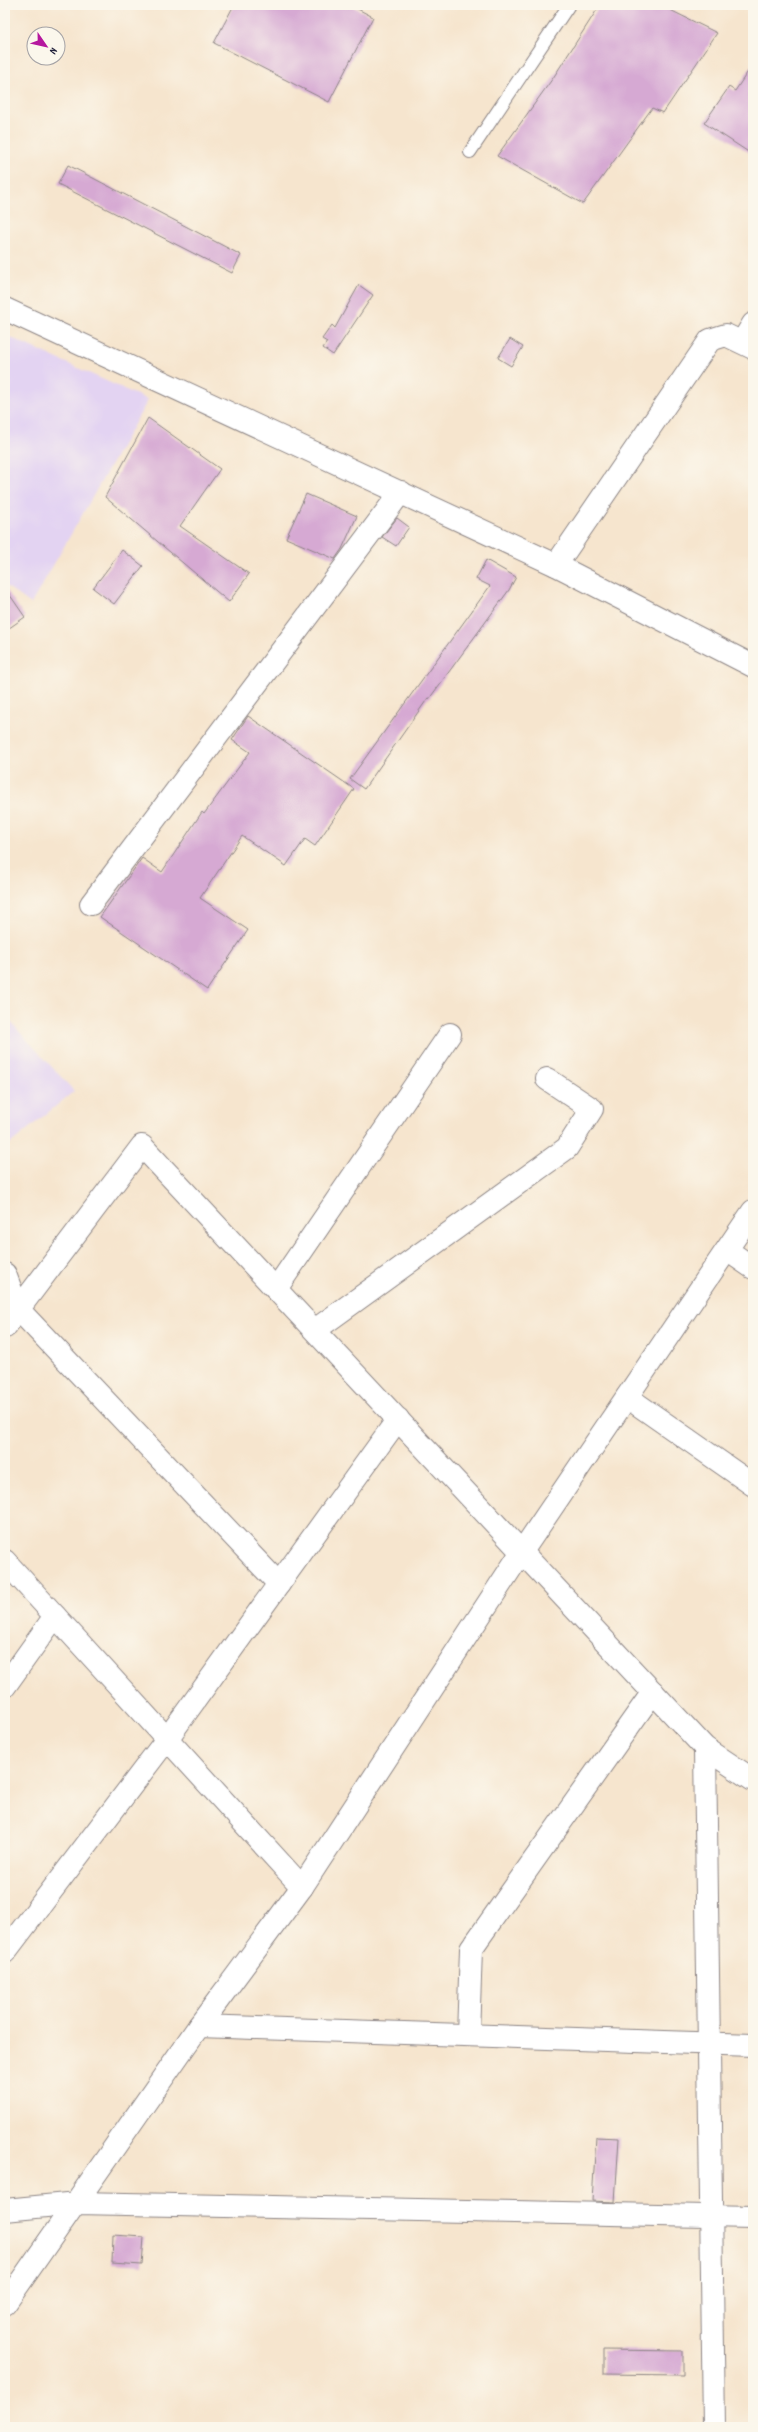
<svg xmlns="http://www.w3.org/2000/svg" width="758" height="2432" font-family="Dekko,sans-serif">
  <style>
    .built { fill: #e3d3f2 }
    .building { fill: #d6a9d3 }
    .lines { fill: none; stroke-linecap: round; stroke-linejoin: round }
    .lane-casing { stroke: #8c8484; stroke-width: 14 }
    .street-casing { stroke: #8c8484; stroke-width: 24 }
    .lane { stroke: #fff; stroke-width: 12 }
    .street { stroke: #fff; stroke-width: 22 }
  </style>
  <rect width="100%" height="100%" fill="#fbf7ec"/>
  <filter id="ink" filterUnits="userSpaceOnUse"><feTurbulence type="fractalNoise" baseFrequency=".025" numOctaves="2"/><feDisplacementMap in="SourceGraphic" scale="8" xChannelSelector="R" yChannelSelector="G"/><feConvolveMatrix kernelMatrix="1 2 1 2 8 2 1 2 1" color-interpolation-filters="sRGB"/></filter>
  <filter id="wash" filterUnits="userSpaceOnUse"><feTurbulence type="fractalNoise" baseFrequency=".012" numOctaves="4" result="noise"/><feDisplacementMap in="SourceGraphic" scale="16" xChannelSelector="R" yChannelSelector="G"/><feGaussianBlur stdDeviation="0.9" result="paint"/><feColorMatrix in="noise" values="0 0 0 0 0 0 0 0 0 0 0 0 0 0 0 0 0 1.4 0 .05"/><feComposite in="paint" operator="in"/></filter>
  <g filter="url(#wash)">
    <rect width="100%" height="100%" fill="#f6e5ce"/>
    <g class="built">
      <path d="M5,335L148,400L31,604L5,585Z"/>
      <path d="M5,1016L74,1091L5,1148Z"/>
    </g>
    <g id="blocks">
      <g class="building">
        <path d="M234,5H350L373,17L329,102L214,43Z"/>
        <path d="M600,5H660L717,33L663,113L652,108L583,204L497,156L553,78Z"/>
        <path d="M753,64V155L704,123L729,87L735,91Z"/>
        <path d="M68,165L241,255L232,273L58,184Z"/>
        <path d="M359,285L373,295L333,355L323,348L327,342L322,339L332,325L335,328Z"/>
        <path d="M510,339L523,347L511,366L498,358Z"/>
        <path d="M148,418L220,469L180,526L249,574L229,602L105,497Z"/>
        <path d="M306,494L357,516L342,549L335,559L286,538Z"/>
        <path d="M397,518L409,527L396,546L382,537Z"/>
        <path d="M122,550L143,566L114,604L93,588Z"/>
        <path d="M486,560L516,577L509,590L429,699L428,698L364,789L350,779L490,586L476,579Z"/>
        <path d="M5,588L25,617L5,631Z"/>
        <path d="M248,716L354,789L315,846L305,839L286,866L242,836L200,898L248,930L207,990L100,917L142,858L162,872L202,812L204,814L250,752L232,740Z"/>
        <path d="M596,2137L619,2138L615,2202L592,2201Z"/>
        <path d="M113,2235L144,2237L142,2265L112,2263Z"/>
        <path d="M603,2350L683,2351V2375L603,2374Z"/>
      </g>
    </g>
  </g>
  <g filter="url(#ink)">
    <use href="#blocks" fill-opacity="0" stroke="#8c8484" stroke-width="1"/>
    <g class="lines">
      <defs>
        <path id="lane" d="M470,152L569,5"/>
        <g id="street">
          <path d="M5,309L556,565L753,666"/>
          <path d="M742,342L753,324"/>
          <path d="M556,565L710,340L726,335L753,348"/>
          <path d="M91,904L401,492"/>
          <path d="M727,1250L753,1268"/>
          <path d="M5,1274L18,1309L279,1584"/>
          <path d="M276,1289L450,1034"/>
          <path d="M5,1327L142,1146L705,1748L753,1780"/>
          <path d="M315,1330L567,1148L592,1109L547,1079"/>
          <path d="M627,1397L753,1485"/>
          <path d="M5,1561L302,1887"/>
          <path d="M5,1686L55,1616"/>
          <path d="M705,1748L714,2427"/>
          <path d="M5,1952L167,1739L398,1419"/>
          <path d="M199,2026L753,2045"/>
          <path d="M468,2035L471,1949L653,1692"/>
          <path d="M5,2210L77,2203L753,2217"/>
          <path d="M5,2304L199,2026L302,1887L521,1553L753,1211"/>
        </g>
      </defs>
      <use href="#lane" class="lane-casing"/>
      <use href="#street" class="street-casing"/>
      <use href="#lane" class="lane"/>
      <use href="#street" class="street"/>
    </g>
  </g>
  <rect width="758" height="2432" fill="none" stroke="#fbf7ec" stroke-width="20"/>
  <g transform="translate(46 46) rotate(124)"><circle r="19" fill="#fbf7ec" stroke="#a4a2a5"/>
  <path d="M0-3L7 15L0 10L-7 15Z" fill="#b5179e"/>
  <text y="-6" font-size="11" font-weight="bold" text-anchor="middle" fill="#22223b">N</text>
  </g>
</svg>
